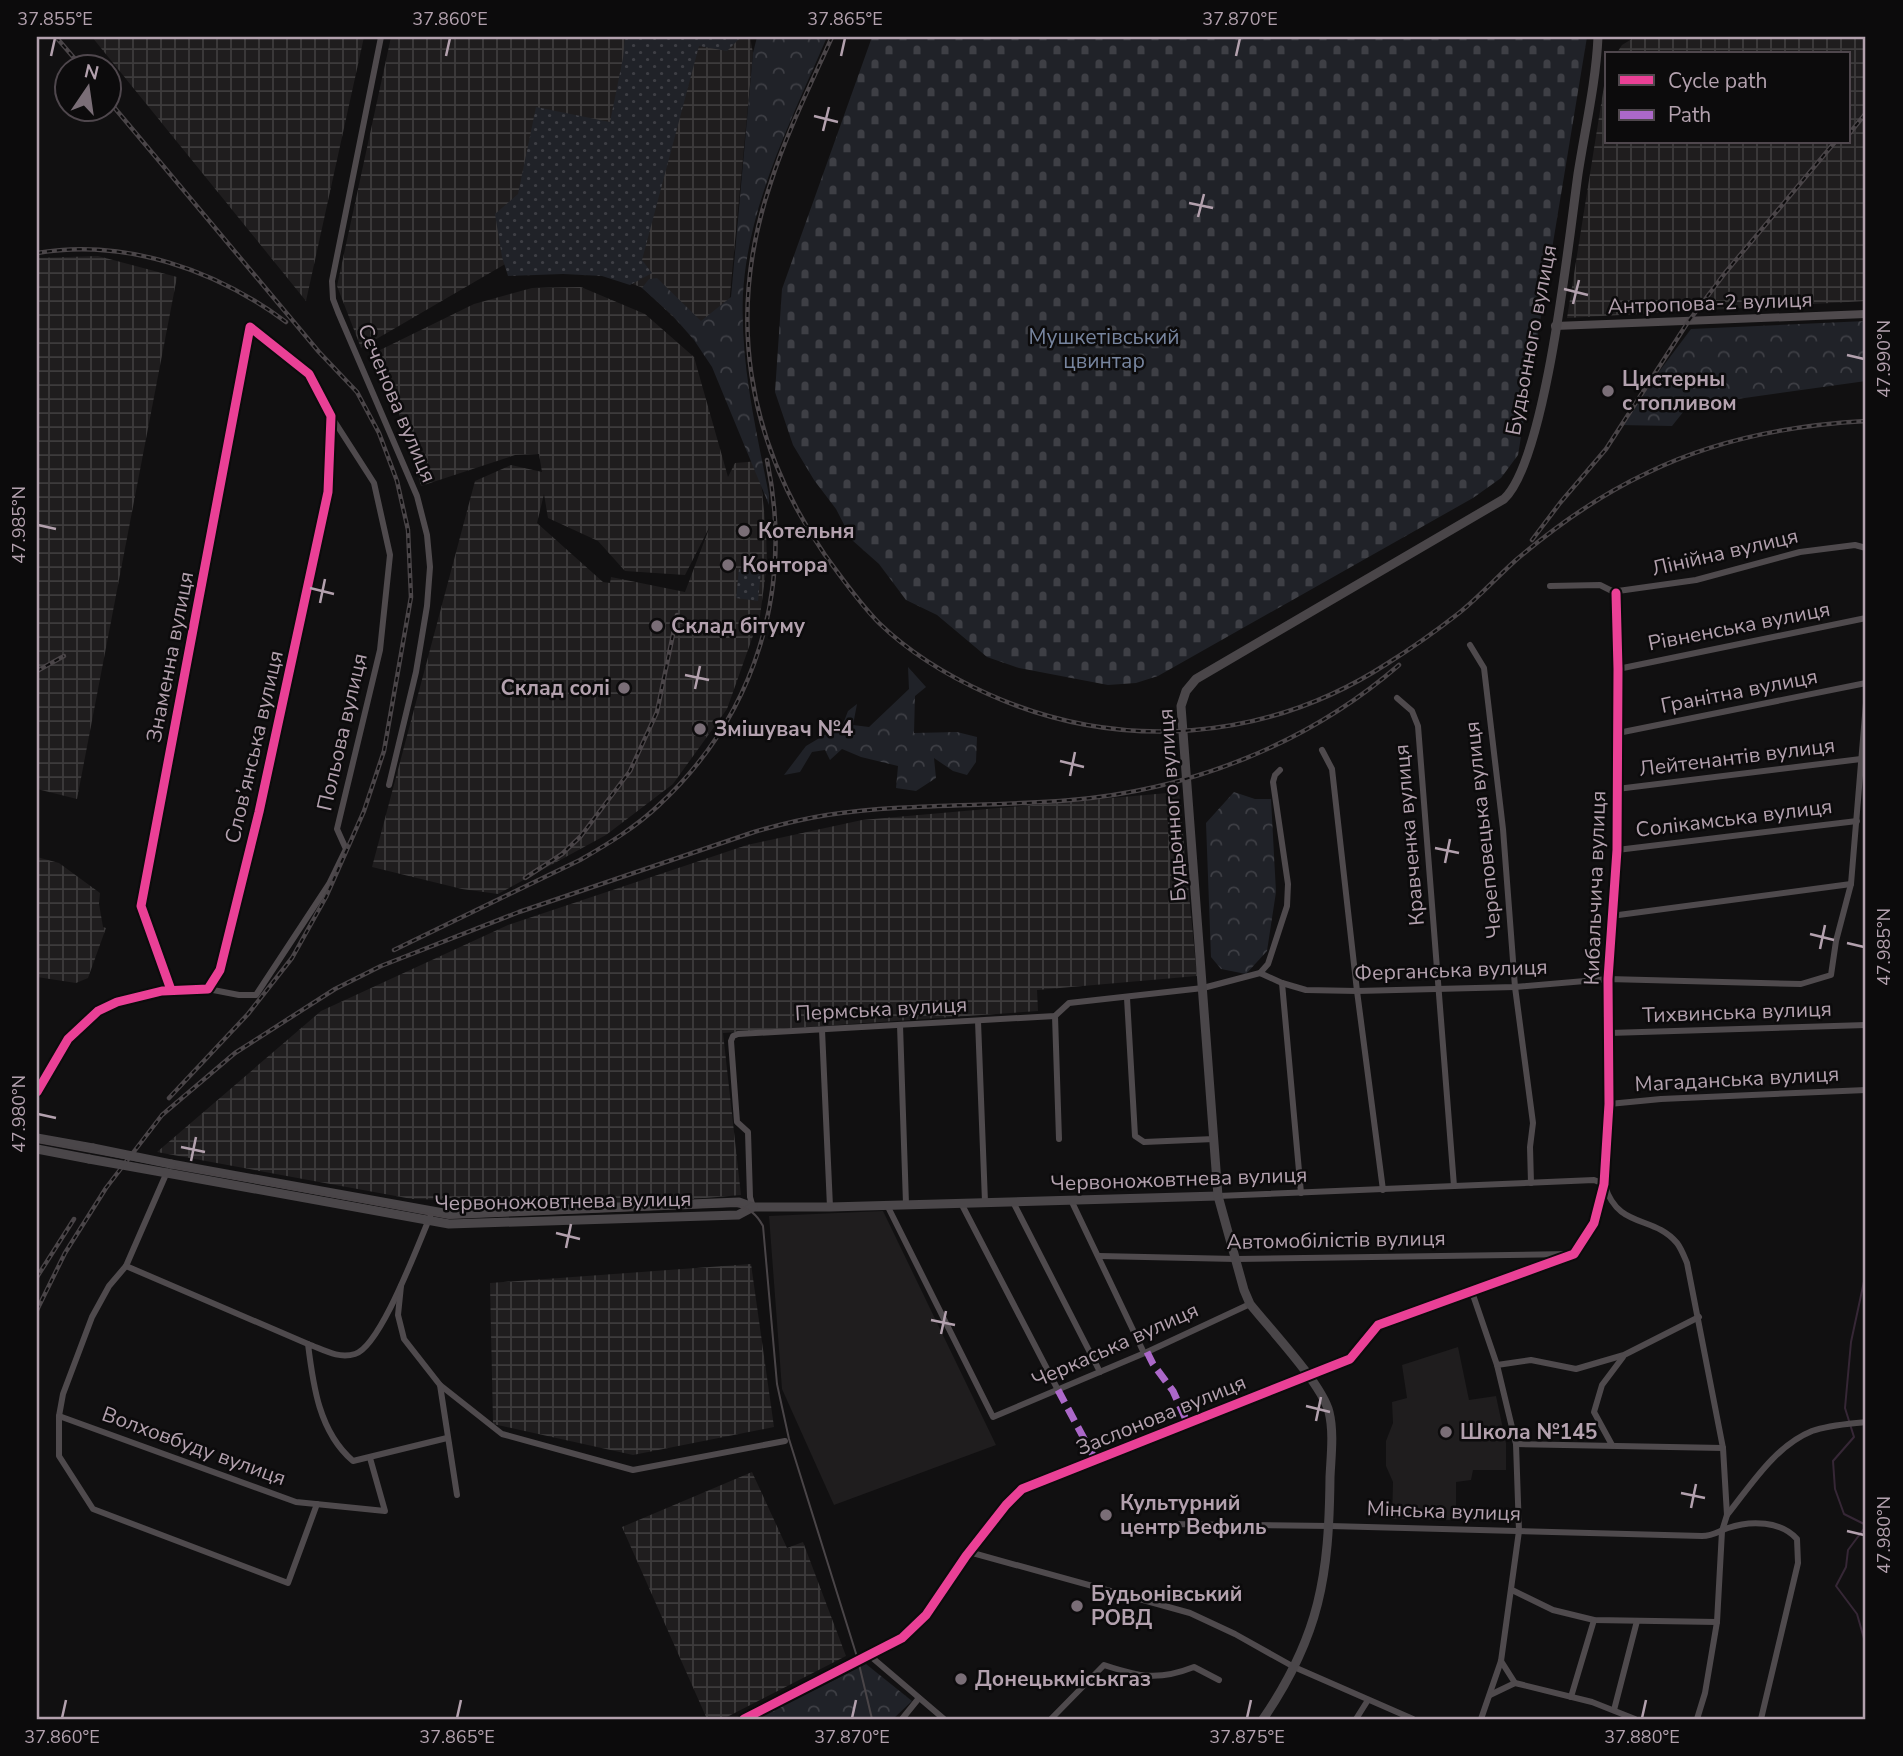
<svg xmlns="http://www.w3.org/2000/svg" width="1903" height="1756" font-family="'Nunito Sans',sans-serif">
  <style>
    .built { fill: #1f1d1e }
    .industrial { fill: url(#industrial-grid); fill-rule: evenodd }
    .green { fill: url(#green-dots) }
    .forest { fill: url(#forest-crowns) }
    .cemetery { fill: url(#cemetery-stones) }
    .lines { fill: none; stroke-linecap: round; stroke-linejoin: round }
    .stream { stroke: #362736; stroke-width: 2 }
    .minor { stroke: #4f4a4d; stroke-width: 6 }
    .tertiary { stroke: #4f4a4d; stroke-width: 8 }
    .secondary { stroke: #4a4649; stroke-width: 9 }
    .tram { stroke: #4a4548; stroke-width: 2 }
    .rail-casing { stroke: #4a4548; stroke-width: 4.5 }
    .rail { stroke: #0c0b0c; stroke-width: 2; stroke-dasharray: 5; stroke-linecap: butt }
    .secondary-bridge { stroke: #4a4649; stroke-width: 9 }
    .quiet { stroke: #ac68c9; stroke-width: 7; stroke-dasharray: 14 7; stroke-linecap: butt }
    .cycleway-casing { stroke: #0c0b0c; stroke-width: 13 }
    .cycleway { stroke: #ea4096; stroke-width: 9 }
    .ticks { fill: none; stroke: #b3a1ae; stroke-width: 2.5 }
    .poi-dot { fill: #7a6e77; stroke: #0c0b0c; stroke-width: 2.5 }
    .labels { text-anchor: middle; stroke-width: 5; stroke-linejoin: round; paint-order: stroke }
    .street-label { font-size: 21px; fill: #b3a1ae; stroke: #0c0b0c }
    .park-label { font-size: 21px; fill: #77859f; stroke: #0c0b0c }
    .poi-label { font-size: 21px; font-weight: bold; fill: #b3a1ae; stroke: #0c0b0c; text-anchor: start }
    .neatline { fill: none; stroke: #b3a1ae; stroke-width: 2.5 }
    .ticks-label { font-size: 18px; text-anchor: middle; fill: #b3a1ae }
  </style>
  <defs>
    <pattern id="industrial-grid" width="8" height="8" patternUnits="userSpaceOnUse" patternTransform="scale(1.75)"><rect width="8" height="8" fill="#1f1d1e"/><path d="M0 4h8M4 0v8" fill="none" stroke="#3d3b3c"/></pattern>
    <pattern id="green-dots" width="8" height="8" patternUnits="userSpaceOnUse" patternTransform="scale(1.75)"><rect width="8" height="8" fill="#202228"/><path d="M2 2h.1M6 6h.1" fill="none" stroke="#3e3f45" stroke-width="1.8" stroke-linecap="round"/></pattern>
    <pattern id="forest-crowns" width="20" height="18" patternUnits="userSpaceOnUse" patternTransform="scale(1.75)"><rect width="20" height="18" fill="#202228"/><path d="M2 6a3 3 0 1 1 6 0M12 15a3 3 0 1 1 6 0" fill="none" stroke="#3e3f45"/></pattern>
    <pattern id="cemetery-stones" width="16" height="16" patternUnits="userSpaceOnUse" patternTransform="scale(1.75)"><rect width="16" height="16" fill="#202228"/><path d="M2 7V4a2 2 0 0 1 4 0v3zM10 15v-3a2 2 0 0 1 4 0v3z" fill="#3e3f45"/></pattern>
  </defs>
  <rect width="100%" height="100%" fill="#111011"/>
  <g class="built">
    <path d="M883,1211L996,1445L834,1505L782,1389L769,1216Z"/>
    <path d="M1458,1347L1469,1400L1496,1396L1506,1443V1470H1473L1471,1480L1456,1482V1520L1392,1519L1393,1482L1386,1466V1441L1393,1423L1392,1402L1407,1398L1402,1365Z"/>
  </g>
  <g class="industrial">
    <path d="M92,37H364L306,301L109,58Z"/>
    <path d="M391,37H750L753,53L729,305L694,337L643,288L591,268L507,263L361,348L337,286Z"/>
    <path d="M1635,37H1866V301L1567,318L1607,67V142H1849V54H1616L1622,45Z"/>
    <path d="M98,256L177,277L77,799L37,789V258Z"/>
    <path d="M581,287L645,314L694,357L728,477L735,463L759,461L766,530L767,564L760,616L727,709L673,784L606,835L498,894L462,889L372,867L475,481L511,465L542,472L539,454L515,455L421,486L380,350L474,304L532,288ZM544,494L548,518L598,541L625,571L685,575L710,526L685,592L611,577L610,583L603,582L537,523Z"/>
    <path d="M1179,792L1197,976L1037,990L1038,1011L723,1033L741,1195L634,1204L412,1199L157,1152L321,1011L508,925L747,845L862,820Z"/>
    <path d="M37,857L59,863L100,893L99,904L103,927L106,928L88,978L76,983L37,977Z"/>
    <path d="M751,1264L774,1427L633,1455L493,1424L490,1283Z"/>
    <path d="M752,1472L787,1548L803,1542L846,1656L723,1719H707L622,1527Z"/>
  </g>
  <g class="green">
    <path d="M625,37H741L727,51L699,46L642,260L652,273L630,285L602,276L563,274L508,276L502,257L495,214L518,194L536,107L610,122L623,58Z"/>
    <path d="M739,569L761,571L758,601L736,598Z"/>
  </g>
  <g class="forest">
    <path d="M757,37H827C792,119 748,204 743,294C740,362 756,429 769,495V505L712,367L694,340L673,316L642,288L649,279L657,278L701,321L731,297L753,53Z"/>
    <path d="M1866,321V381L1688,406L1672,426L1619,425L1691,329Z"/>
    <path d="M908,667L926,687L915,696L914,733L957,732L977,737L976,762L967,775L953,771L934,758L936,778L916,791L896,788L898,766L861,757L842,749L830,760L825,750L812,752L800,772L784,775L806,746L843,724L848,711L857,704L853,725L869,727L909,689Z"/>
    <path d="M1234,792L1255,799H1271L1276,892L1267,951L1246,974L1221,969L1211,957L1206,823Z"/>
    <path d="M866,1664L912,1701L893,1719H757Z"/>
  </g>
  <path class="cemetery" d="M872,37H1587L1518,455L1501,478L1473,498L1158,676L1136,683L1108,685L1019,668L987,657L937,615L906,600L879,564L852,540L836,509L814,480L793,445L775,392L782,289Z"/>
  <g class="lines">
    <g class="stream">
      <path d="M1866,1165L1864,1187L1866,1255"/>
      <path d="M1866,1272L1851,1342L1845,1408L1854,1437L1833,1461L1835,1489L1844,1514L1866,1525"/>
      <path d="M1864,1719L1865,1642L1857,1614L1836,1586L1846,1567L1848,1550L1866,1526"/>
    </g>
    <g class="minor">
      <path d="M381,37L332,281L333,299L338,312L417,496L427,535L430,567L427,606L416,672L389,785"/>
      <path d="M1550,586L1600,585L1616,593L1618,591L1696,580L1800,552L1855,545L1866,548"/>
      <path d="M1470,645L1484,668L1503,829L1515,987L1533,1123L1530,1147L1531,1183"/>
      <path d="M1618,669L1866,618"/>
      <path d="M1397,698L1412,711L1418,726L1454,1186"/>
      <path d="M1618,733L1866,683"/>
      <path d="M1322,750L1332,769L1357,991L1383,1190"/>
      <path d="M1617,789L1861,759"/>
      <path d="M1617,850L1857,821"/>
      <path d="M1611,916L1851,884"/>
      <path d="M1260,973L1268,964L1287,906L1288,884L1273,782L1275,775L1280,770"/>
      <path d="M1282,983L1301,1193"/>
      <path d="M208,989L239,995H256L329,884L346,849L337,829L380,650L390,555L374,483L331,416"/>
      <path d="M1127,998L1135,1136L1144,1142L1214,1139"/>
      <path d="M1055,1016L1059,1139"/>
      <path d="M978,1021L985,1202"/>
      <path d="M900,1025L906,1204"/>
      <path d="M822,1030L830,1207"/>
      <path d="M1609,1033L1866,1025"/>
      <path d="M37,1092L68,1039L98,1011L117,1002L162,991L208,989L220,970L259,812L328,492L331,416L309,374L250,327L141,906L171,990"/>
      <path d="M1609,1104L1661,1099L1866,1090"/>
      <path d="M167,1172L126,1266L109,1286L92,1317L63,1394L59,1416V1456L93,1509L288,1583L317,1504"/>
      <path d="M1605,1186C1618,1229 1654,1215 1677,1243C1681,1248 1684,1256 1687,1263L1723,1448L1727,1515L1722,1531L1717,1622L1705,1693L1697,1719"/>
      <path d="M1218,1196L1594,1180L1604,1184"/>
      <path d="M1071,1200L1144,1353"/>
      <path d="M1013,1202L1100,1372"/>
      <path d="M961,1203L1058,1390"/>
      <path d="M887,1205L993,1417L1147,1352L1250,1304"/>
      <path d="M753,1207L750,1197L748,1132L737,1122L731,1041L733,1036L738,1034L1055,1016L1069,1003L1203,988L1260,973L1282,983L1306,990L1357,991L1515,987L1608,979L1801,984L1831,975L1836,941L1851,884L1866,703"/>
      <path d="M430,1217C418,1244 381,1346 355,1354C338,1359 324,1350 308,1344C313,1385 319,1432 353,1461L447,1438"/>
      <path d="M1099,1256L1236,1259L1570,1254"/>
      <path d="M126,1266L308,1344"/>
      <path d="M401,1286L398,1315L404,1339L440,1385L502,1434L633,1470L785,1441"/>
      <path d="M1472,1292L1497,1365L1516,1444L1519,1531L1501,1661L1481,1719"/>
      <path d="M1497,1365L1531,1360L1576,1369L1624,1355L1699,1317"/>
      <path d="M440,1385L457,1495"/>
      <path d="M59,1416L296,1502L385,1511L370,1458"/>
      <path d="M1516,1444L1723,1448"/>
      <path d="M1612,1445L1594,1412L1602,1385L1623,1357"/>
      <path d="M1727,1515C1751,1485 1775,1446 1812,1431C1829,1425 1848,1424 1866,1422"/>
      <path d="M1163,1524L1330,1526L1702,1536C1713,1536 1719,1531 1728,1528C1751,1520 1781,1521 1797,1539L1798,1563L1761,1719"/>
      <path d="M969,1552L1190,1613L1235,1634L1294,1667L1413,1719"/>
      <path d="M1512,1590L1553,1610L1594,1620L1717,1622"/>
      <path d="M869,1655L944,1719"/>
      <path d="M1501,1661L1515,1683"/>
      <path d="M1490,1695L1515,1683L1592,1702L1635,1719"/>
      <path d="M1571,1697L1594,1620"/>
      <path d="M1614,1710L1637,1621"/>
      <path d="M744,1719L902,1638L926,1615L966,1556L1006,1505L1022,1489L1350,1359L1378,1325L1574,1254L1594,1223L1604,1184L1609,1104L1608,979L1617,850L1618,669L1616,593"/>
      <path d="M902,1719L919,1698"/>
      <path d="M1051,1719L1104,1665C1140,1677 1158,1681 1194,1667L1219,1680"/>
      <path d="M1356,1719L1368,1700"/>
    </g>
    <path class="tertiary" d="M1555,326L1866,314"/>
    <g class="secondary">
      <path d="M37,1138L93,1148"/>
      <path d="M37,1149L89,1159"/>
      <path d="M171,1164L449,1214L739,1202L753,1207H830L1218,1196"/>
      <path d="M167,1173L449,1224L738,1215L753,1207"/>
      <path d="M1263,1719C1320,1636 1329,1575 1330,1477C1331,1456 1334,1432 1329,1412C1322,1384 1270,1329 1250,1304L1244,1290L1218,1196L1181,706L1186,691L1196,679L1504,499C1546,460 1569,238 1578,174C1585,129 1596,82 1598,37"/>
    </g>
    <path class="tram" d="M37,1142L449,1218L736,1206C750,1208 757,1215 763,1226L777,1384L789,1439L858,1660L872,1719"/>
    <defs>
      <g id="rail">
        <path d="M56,37L81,66"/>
        <path d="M832,37C811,84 787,132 771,182C726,314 746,440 825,555C841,577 860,604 879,623C911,654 948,676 988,694C1119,753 1267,742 1388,663C1412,648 1436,631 1459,613C1479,597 1497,577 1516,560C1556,526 1600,495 1647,473C1714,440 1792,425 1866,421"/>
        <path d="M108,100L319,352L357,392L379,433L397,481L408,530L411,597L384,751L364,811L326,897L292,958L248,1014L169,1098"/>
        <path d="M1849,134L1866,113"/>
        <path d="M37,253C125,238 216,270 286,322"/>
        <path d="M1532,540L1560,503L1606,449L1688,322L1725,273L1835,142"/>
        <path d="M37,671L64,656"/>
        <path d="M525,878L562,854L581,836L630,771L657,712L677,615"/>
        <path d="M394,950L580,860C608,844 636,827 659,805C756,715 794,589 767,460"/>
        <path d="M37,1277L74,1219"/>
        <path d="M37,1310L65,1253L106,1188L162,1115L235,1053L335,989L381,966L519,912L754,832C778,825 802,819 827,815C907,803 990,807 1071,800C1190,790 1308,744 1399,665"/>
      </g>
    </defs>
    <use href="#rail" class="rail-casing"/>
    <use href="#rail" class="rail"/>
    <g class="secondary-bridge">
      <path d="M93,1148L171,1164"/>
      <path d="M89,1159L167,1173"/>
    </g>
    <g class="quiet">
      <path d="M1147,1352L1153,1364L1173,1391L1188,1424"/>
      <path d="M1058,1390L1095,1459"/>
    </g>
    <defs>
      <g id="cycleway">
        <path d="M37,1092L68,1039L98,1011L117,1002L162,991L208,989L220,970L259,812L328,492L331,416L309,374L250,327L141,906L171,990"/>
        <path d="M744,1719L902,1638L926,1615L966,1556L1006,1505L1022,1489L1350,1359L1378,1325L1574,1254L1594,1223L1604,1184L1609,1104L1608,979L1617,850L1618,669L1616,593"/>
      </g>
    </defs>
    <use href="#cycleway" class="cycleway-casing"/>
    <use href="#cycleway" class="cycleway"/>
  </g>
  <path class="ticks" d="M51,56L55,38M446,56L450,38M841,56L845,38M1236,56L1240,38M814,116L838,122M823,131L829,107M1189,203L1213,208M1198,217L1204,194M1564,289L1588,295M1573,304L1579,280M1847,355L1864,359M38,525L56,529M310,588L334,594M320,603L325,579M685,675L709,680M695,689L700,666M1060,761L1084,767M1070,776L1075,752M1435,848L1459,853M1445,863L1450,839M1810,934L1834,940M1847,943L1864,947M1820,949L1825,925M38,1114L56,1118M181,1147L205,1152M191,1161L196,1137M556,1233L580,1239M566,1248L571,1224M931,1320L955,1325M941,1334L946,1311M1306,1406L1330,1412M1316,1421L1321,1397M1681,1493L1705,1498M1691,1508L1696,1484M1847,1531L1864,1535M62,1718L66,1700M457,1718L461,1700M852,1718L856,1700M1247,1718L1251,1700M1642,1718L1646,1700"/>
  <g class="poi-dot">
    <circle cx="1608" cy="391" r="7"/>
    <circle cx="744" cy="531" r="7"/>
    <circle cx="728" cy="565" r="7"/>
    <circle cx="657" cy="626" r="7"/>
    <circle cx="624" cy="688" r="7"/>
    <circle cx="700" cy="729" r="7"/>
    <circle cx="1446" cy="1432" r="7"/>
    <circle cx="1106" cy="1515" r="7"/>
    <circle cx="1077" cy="1606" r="7"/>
    <circle cx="961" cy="1679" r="7"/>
  </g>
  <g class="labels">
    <g class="street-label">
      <text transform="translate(1710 303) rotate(-2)" y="7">Антропова-2 вулиця</text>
      <text transform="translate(1531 340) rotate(-79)" y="7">Будьонного вулиця</text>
      <text transform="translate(397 403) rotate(67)" y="7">Сєченова вулиця</text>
      <text transform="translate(1725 552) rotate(-13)" y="7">Лінійна вулиця</text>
      <text transform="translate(1739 626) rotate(-11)" y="7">Рівненська вулиця</text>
      <text transform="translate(170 657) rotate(-79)" y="7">Знаменна вулиця</text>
      <text transform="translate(1739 691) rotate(-11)" y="7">Гранітна вулиця</text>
      <text transform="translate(342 732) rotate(-77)" y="7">Польова вулиця</text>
      <text transform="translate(254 747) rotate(-77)" y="7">Слов’янська вулиця</text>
      <text transform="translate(1737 757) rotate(-7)" y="7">Лейтенантів вулиця</text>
      <text transform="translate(1172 805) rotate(-94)" y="7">Будьонного вулиця</text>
      <text transform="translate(1734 818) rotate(-7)" y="7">Солікамська вулиця</text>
      <text transform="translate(1483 830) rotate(-96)" y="7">Череповецька вулиця</text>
      <text transform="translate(1409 835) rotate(-95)" y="7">Кравченка вулиця</text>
      <text transform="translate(1595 888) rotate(-88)" y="7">Кибальчича вулиця</text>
      <text transform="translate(1451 970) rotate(-2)" y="7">Ферганська вулиця</text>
      <text transform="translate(881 1009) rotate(-3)" y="7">Пермська вулиця</text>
      <text transform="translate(1737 1012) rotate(-2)" y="7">Тихвинська вулиця</text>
      <text transform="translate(1737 1079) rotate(-3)" y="7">Магаданська вулиця</text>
      <text transform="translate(1179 1179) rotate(-2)" y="7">Червоножовтнева вулиця</text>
      <text transform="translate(563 1201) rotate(-1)" y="7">Червоножовтнева вулиця</text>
      <text transform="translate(1336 1240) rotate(-1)" y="7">Автомобілістів вулиця</text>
      <text transform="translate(1115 1345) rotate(-24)" y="7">Черкаська вулиця</text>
      <text transform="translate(1161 1415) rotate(-22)" y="7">Заслонова вулиця</text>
      <text transform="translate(194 1446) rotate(20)" y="7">Волховбуду вулиця</text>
      <text transform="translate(1444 1511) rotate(2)" y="7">Мінська вулиця</text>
    </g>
    <g class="park-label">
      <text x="1104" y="344">Мушкетівський<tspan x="1104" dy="24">цвинтар</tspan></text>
    </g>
    <g class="poi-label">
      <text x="1622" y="386">Цистерны<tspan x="1622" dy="24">с топливом</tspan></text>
      <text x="758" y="538">Котельня</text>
      <text x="742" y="572">Контора</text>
      <text x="671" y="633">Склад бітуму</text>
      <text x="610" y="695" text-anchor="end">Склад солі</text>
      <text x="714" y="736">Змішувач №4</text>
      <text x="1460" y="1439">Школа №145</text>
      <text x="1120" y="1510">Культурний<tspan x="1120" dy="24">центр Вефиль</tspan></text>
      <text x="1091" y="1601">Будьонівський<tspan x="1091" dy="24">РОВД</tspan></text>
      <text x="975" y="1686">Донецькміськгаз</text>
    </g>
  </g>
  <rect width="1903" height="1756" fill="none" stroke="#0c0b0c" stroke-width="77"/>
  <rect x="1605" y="52" width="245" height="91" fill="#0c0b0c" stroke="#4f474d" stroke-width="2"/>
  <rect x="1619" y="75" width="35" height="10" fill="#ea4096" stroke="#4f474d" stroke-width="2"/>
  <text x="1668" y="88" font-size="21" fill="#b3a1ae">Cycle path</text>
  <rect x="1619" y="110" width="35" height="10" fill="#ac68c9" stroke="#4f474d" stroke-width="2"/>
  <text x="1668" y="122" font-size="21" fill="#b3a1ae">Path</text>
  <g transform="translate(88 88) rotate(13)"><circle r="33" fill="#0c0b0c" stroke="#4f474d" stroke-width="2"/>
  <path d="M0-5L12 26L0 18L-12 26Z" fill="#7a6e77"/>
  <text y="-10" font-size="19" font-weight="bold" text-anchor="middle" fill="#b3a1ae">N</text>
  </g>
  <rect x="38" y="38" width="1826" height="1680" class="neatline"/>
  <g class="ticks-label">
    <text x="55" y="25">37.855°E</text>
    <text x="450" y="25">37.860°E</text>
    <text x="845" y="25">37.865°E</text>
    <text x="1240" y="25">37.870°E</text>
    <text transform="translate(1884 359) rotate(-90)" y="6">47.990°N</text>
    <text transform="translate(19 525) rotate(-90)" y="6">47.985°N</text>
    <text transform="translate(1884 947) rotate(-90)" y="6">47.985°N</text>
    <text transform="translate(19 1114) rotate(-90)" y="6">47.980°N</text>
    <text transform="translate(1884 1535) rotate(-90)" y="6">47.980°N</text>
    <text x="62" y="1743">37.860°E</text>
    <text x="457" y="1743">37.865°E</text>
    <text x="852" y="1743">37.870°E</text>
    <text x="1247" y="1743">37.875°E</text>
    <text x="1642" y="1743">37.880°E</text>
  </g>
</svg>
